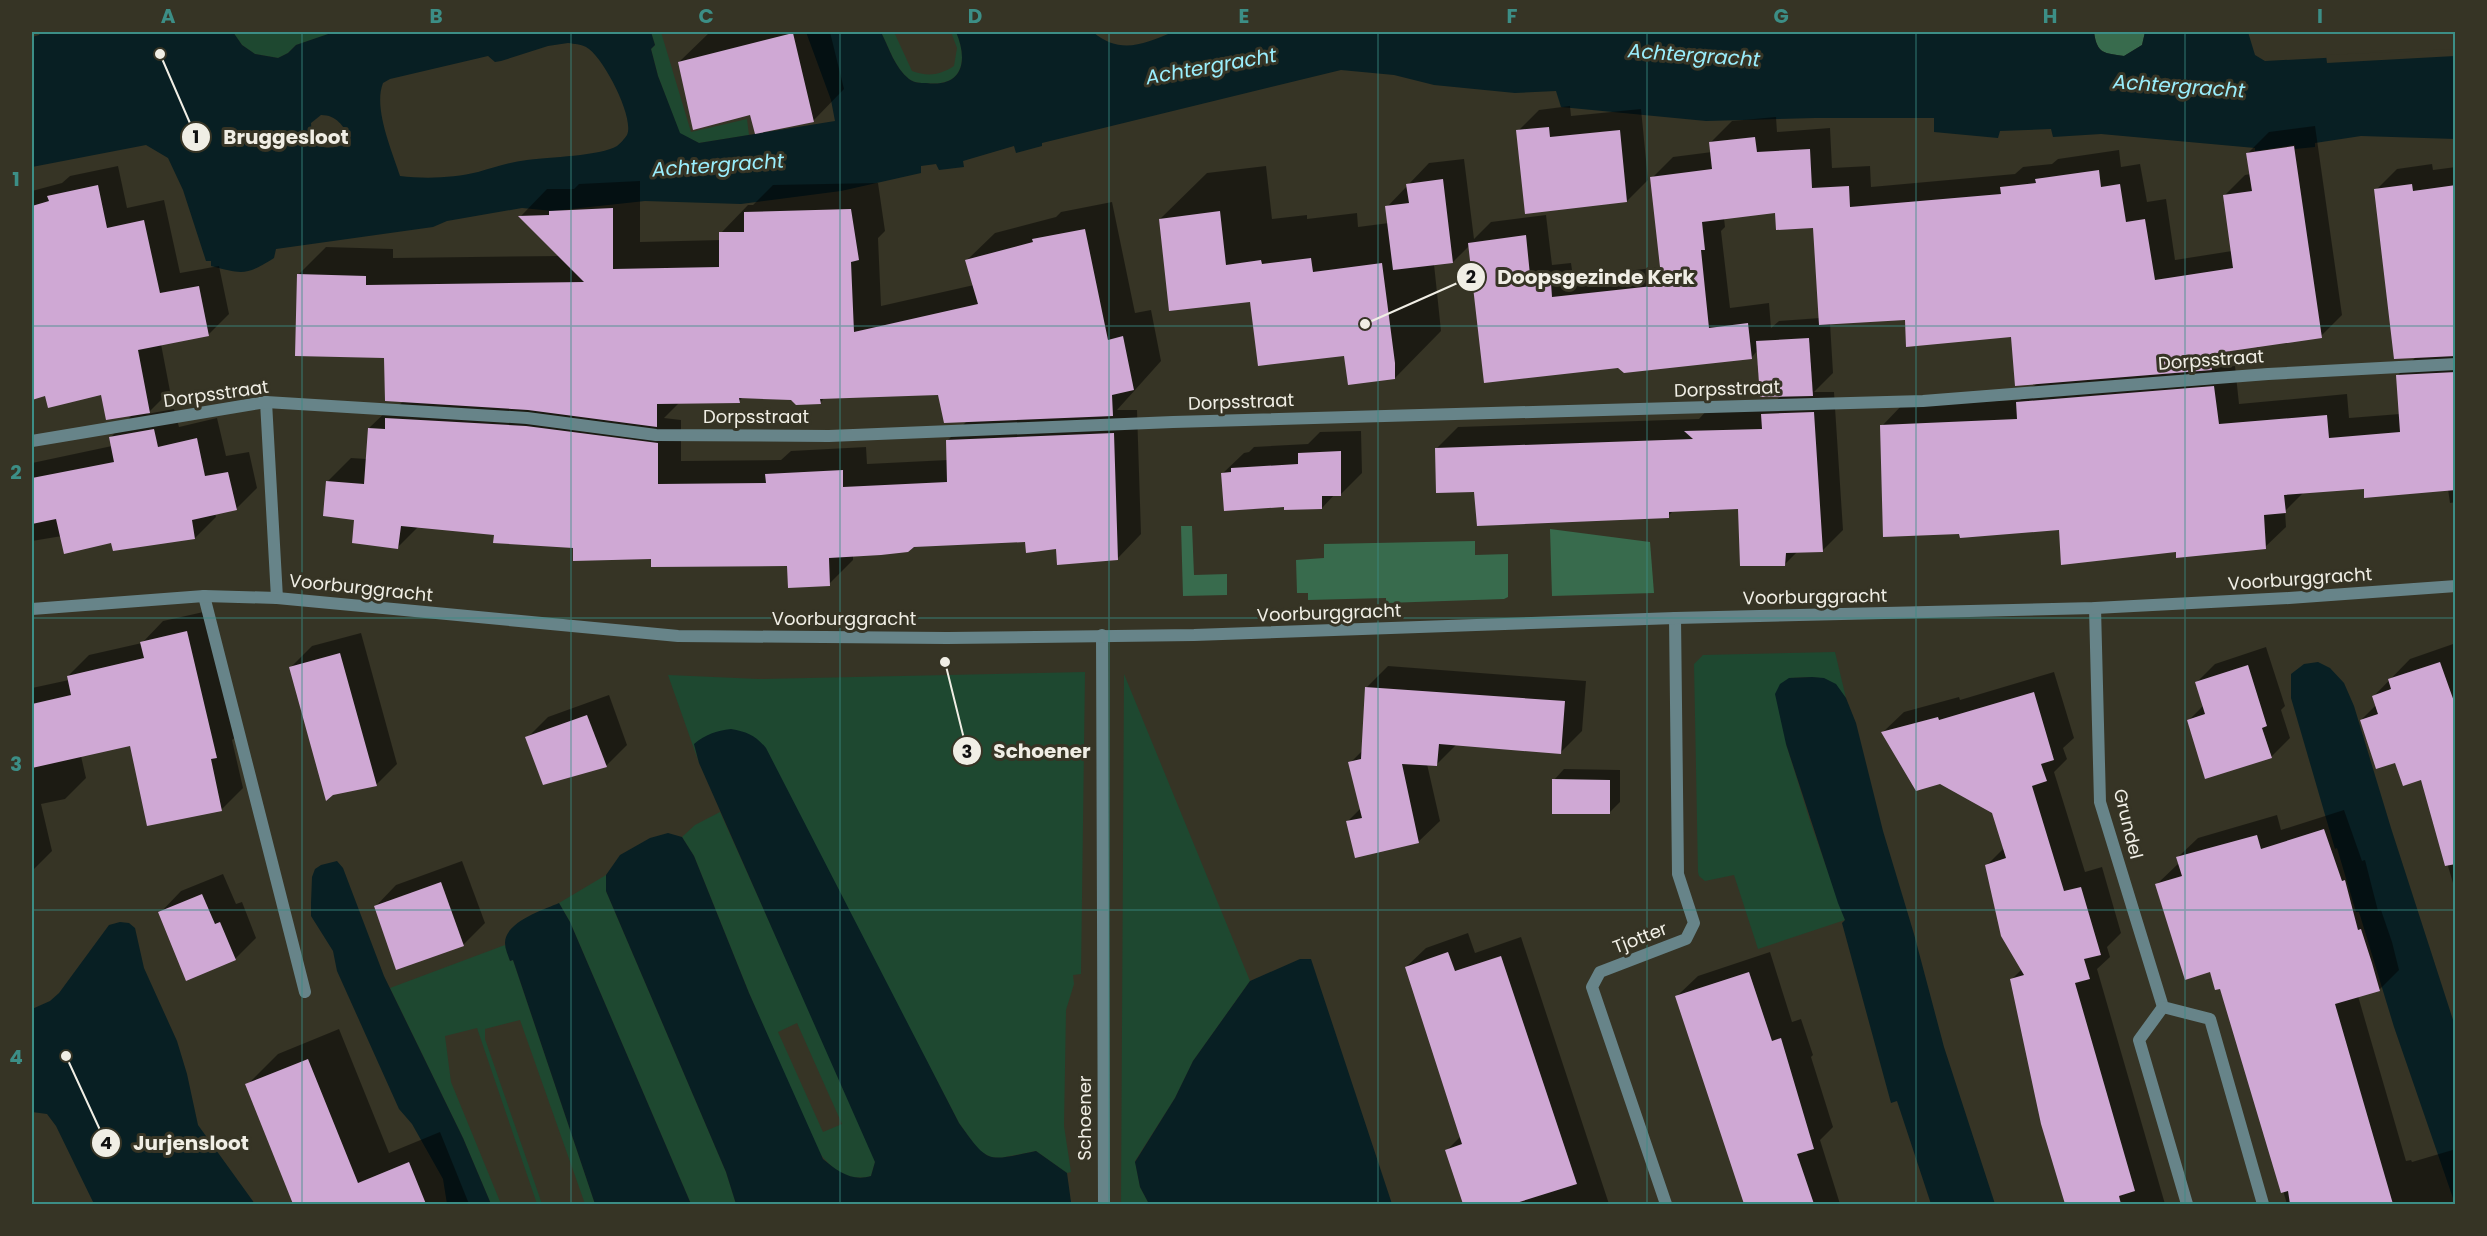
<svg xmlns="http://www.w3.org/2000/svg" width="2487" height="1236" font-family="Poppins,sans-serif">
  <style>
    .green { fill: #1e4830; fill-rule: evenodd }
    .forest { fill: #386b4d }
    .water { fill: #081f23; fill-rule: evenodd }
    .pier { fill: #363425 }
    .shadow { fill: #0007; fill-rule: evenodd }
    .building { fill: #cfa8d4 }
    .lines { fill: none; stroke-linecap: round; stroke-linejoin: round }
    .minor { stroke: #678489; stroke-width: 12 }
    .tertiary { stroke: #678489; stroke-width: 12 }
    .grid { fill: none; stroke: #3c8e86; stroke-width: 1.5; stroke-opacity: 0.55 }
    .labels { text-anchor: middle; stroke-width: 6; stroke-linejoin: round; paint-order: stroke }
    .street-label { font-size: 18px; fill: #f0eee5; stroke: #363425 }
    .water-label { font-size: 20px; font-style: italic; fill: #9aeefd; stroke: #363425 }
    .leader { fill: none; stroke: #f0eee5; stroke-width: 2 }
    .callout-dot { fill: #f0eee5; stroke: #363425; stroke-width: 2 }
    .mark-label { font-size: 18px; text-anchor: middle; font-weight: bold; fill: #111 }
    .callout-label { font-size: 20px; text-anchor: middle; font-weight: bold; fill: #f0eee5; stroke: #363425; stroke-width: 6; stroke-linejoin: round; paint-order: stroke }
    .neatline { fill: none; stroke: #3c8e86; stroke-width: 2 }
    .grid-label { font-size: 20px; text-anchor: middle; font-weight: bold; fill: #3c8e86 }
  </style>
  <rect width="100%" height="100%" fill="#363425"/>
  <g class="green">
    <path d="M233,32H334L296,45L288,53L278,58L255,54L242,45Z"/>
    <path d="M651,32H661L691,132L747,119L749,135L699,143L680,134L658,76L651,49L655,45Z"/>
    <path d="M881,32H894L912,71C928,77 940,75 954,66L957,48L951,32H956C968,59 964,88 926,83C920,83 914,83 909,79C895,68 889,48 881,32Z"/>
    <path d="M1835,652L1846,698C1829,673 1816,677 1789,678L1786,744L1810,821L1845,920L1758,949L1734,875L1705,881L1699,876L1698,872L1694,664L1703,655Z"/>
    <path d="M1085,672L1081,974L1073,975L1074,984L1066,1010L1064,1126L1071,1172L1067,1173L1036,1151L1000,1158L991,1157L979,1151L959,1123L875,962L694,744L699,763L668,675L759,679Z"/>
    <path d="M1124,674L1250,981L1193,1061L1175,1098L1135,1161L1140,1187L1149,1204H1121Z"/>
    <path d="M720,812L873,1153L875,1162L871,1176C847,1183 827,1166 815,1146L749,993L694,856L682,837L695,825ZM797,1023L842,1124L823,1132L778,1032Z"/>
    <path d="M606,875V891L726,1172L736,1204H691L570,922L559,903Z"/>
    <path d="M505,945L510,961L513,960L595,1204H585L520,1020L485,1029V1039L542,1204H537L477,1028L445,1036L451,1082L501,1204H491L463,1138L390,988Z"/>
  </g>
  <g class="forest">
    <path d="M2094,32H2145L2142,45L2124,56C2104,53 2097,54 2094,32Z"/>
    <path d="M1181,526H1192L1194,575L1227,574V595L1183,596Z"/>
    <path d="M1550,529L1650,542L1654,593L1552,596Z"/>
    <path d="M1475,541V555L1508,554V597L1504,599L1386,603V598L1308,600V593H1297L1296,560L1324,558V544Z"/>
  </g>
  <g class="water">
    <path d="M41,32H233L242,45L255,54L278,58L288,53L296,45L334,32H651L655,45L651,49L658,76L680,133L699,143L835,121L831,100L806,32H881C889,48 895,68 909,79C914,83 920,83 926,83C964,88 968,59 956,32H1093C1120,55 1144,44 1173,32H2094C2097,54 2104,53 2124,56L2142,45L2145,32H2248L2255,55L2265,61L2455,51L2456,139L2361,136L2315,143V147L2295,149V145L2255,151V148L2101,134L2053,137L2051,129L2000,131L1998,138L1934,132V118H1815L1706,121L1561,107L1556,91L1515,93L1434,85L1394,75L1341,70L1042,143V146L1016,153L1014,146L963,161L964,167L939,170L936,164L921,166V173L841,191L741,204L645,201L553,211L522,208L447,221L433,227L276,249L274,258C245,276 243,274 211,266V261H206L183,190L168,158L146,145L32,167V37L39,35ZM568,43C575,44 580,44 586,47C603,56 635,118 627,135C625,138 620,144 617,146C601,156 548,157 527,160C510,162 495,167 478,172C454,178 425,179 400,176C392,151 373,108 383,83L390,79L488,56L495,62L501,61L548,46ZM321,115C337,115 343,126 351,139L349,143C327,151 312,151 311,123Z"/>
    <path d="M2318,662L2330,668L2344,683L2354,706L2391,828L2455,1026V1204L2394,1027L2359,912H2356L2337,848L2335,849L2291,698V674L2304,664Z"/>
    <path d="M1812,677L1824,678L1836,684L1846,698L1856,723L1883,831L1914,934L1944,1047L1995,1204H1931L1897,1101L1891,1103L1842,923L1845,920L1838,903L1786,744L1775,694L1780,684L1789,678Z"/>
    <path d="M731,729C747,732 755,735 766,748L959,1123C989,1165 987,1161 1036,1151L1067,1173L1071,1202L1069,1204H736L726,1172L606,891V875L620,855L650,838L668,833L682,837L694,856L749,993L823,1159C837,1171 852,1182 871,1176L875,1162L699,763L694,744C706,734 716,731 731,729Z"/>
    <path d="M337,861L343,868L384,976L463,1138L491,1204H447L443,1179L412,1124L399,1109L337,971L333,951L311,916V903L312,877L315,869L321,865Z"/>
    <path d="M559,903L570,922L691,1204H595L513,960L510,961C508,955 505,949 505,943C505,922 543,910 559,903Z"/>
    <path d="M120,922L129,923L135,928L144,968L177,1041L187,1074L198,1125L255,1204H94L56,1126L47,1114L32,1112V1009L50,1001L59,993L109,925Z"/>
    <path d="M1300,959H1311L1392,1204H1149L1140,1187L1135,1162L1175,1098L1193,1061L1250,981Z"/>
  </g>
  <path class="pier" d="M2455,49V56L2327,63L2326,55Z"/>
  <g class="shadow">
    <path d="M710,32H830L844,89L814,120L756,132L751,114L679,62Z"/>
    <path d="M1570,106L1571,116L1641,109L1648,180L1627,201L1518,131L1539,110Z"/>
    <path d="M1776,117L1777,132L1830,128L1832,168L1870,166L1871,187L2015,174L2023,167L2052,164L2058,159L2119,150L2121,167L2140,164L2147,202L2166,199L2175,260L2232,251L2224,196L2245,175L2251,174L2248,153L2269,132L2315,126L2342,315L2321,336L2230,350L2212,368L2235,366L2239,404L2347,394L2349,418L2400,414L2397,376L2417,356L2376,190L2397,169L2432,164L2433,170L2456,167V502L2450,503L2448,489L2365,487L2304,492L2285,511L2286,527L2265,547L2177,551L2061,529L1882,426L1902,405L2020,400L2038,382L2012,335L1906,319L1830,323L1833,373L1814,392H1834L1843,530L1822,551H1798L1785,564L1740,508L1674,510L1668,516L1475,491L1437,448L1458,427L1699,419L1707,410L1768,408L1782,395L1758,350L1751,358L1619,367L1470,245L1453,262L1434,264L1441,331L1395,378L1346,354L1252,300L1160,219L1207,173L1266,166L1272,219L1307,215V219L1357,213L1358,227L1389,223L1387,207L1429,163L1464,159L1474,239L1491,222L1546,215L1552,265L1571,263L1573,277L1662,267L1652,178L1673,157L1712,152L1711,142L1732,121ZM1776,212L1814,226L1820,318L1779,321L1771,328L1769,303L1730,308L1721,231L1725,227L1724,218Z"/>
    <path d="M118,166L127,208L164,200L180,273L219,266L229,314L208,335L161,344L170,391L147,414L174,409L179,427L217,418L226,456L249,452L257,488L236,509L215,513L216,517L195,538L113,541L62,536L32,541V463L112,446L111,437L133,414L102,393L46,394L32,398V191L62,183L70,176Z"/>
    <path d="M640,181V242L721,240V233L748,205H753L773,185L878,183L885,231L878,238L881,306L974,285L967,260L995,233L1056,217L1061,212L1112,202L1135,313L1151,310L1161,361L1117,410H1137L1141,534L1118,558L1026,540L914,545L853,555V560L829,584L789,564L652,557L495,534L419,526L398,547L356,518L327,482L351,458L367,459L369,428L393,405H399L404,401L386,357L298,275L326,247L393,249V258L560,256L521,216L547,189H574L579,184ZM939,393L967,421L948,440V460L867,464L866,447L791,451L781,460L681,461V420L664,418L680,402L739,401L743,397L791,398L820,403L825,397Z"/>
    <path d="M1361,431L1362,473L1341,494H1335L1322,508L1285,506L1222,474L1244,453L1249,452L1254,447L1308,444L1320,432Z"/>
    <path d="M208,611L237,736L232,740L243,788L222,809L131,745L81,756L86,778L65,799L41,804L52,851L32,871V688L69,680L68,676L89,655L142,643L163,621Z"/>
    <path d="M361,633L397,764L376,785L333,794L291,667L312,646Z"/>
    <path d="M2456,643V893L2422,779L2396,761L2361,720L2376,705L2373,697L2410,659Z"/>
    <path d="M2266,647L2285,706L2281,710L2290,738L2271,757L2188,721L2204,705L2196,683L2215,664Z"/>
    <path d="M1388,666L1586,681L1582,731L1561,752L1457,744L1437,764H1427L1440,821L1418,842L1348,821L1361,808L1350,763L1363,750L1366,688Z"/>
    <path d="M2054,672L2074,738L2063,748L2067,759L2054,772L2085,872L2102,867L2121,933L2107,947L2110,957L2097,969L2165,1204H2067L2043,1123L2012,979L2022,969L1987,865L2004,848L1993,812L1883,732L1904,712L1959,697L1960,700Z"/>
    <path d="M609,695L627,745L606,766L527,738L548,717Z"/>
    <path d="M1564,769L1620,770V802L1609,813L1554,780Z"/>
    <path d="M2344,810L2362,861L2365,860L2378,911L2381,910L2392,942L2399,970L2379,990L2358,996L2406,1161L2411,1160L2412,1162L2456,1149V1204H2287L2222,987L2157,884L2179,863L2177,858L2198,838L2277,815L2281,830Z"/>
    <path d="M462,861L485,923L463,945L375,907L396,885Z"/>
    <path d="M223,874L236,904L242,902L256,938L235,959L160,913L181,891Z"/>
    <path d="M1468,933L1475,953L1521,937L1609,1204H1485L1477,1177L1447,1150L1461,1136L1406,967L1426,948Z"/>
    <path d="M1770,952L1792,1022L1801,1019L1813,1055L1811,1057L1833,1127L1820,1140L1840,1204H1745L1677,996L1698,976Z"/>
    <path d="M339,1029L389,1153L440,1132L469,1204H295L247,1085L278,1054Z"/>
  </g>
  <g class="building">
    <path d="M793,33L814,122L755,134L750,115L693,130L678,62Z"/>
    <path d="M1549,127L1550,137L1620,130L1627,202L1525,214L1516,130Z"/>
    <path d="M1755,137L1757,152L1810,149L1812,188L1849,186L1850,207L2001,194L2000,187L2036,183L2035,179L2099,170L2101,187L2120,184L2126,222L2145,219L2155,280L2233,268L2223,195L2252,191L2246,153L2294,146L2322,338L2210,354L2212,370L2015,386L2011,337L1906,347L1905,320L1819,325L1813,228L1776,230L1775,213L1702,222L1705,250H1701L1709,328L1748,323L1752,359L1624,373L1618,368L1484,383L1468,243L1526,235L1531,285L1551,283L1552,297L1662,285L1650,177L1712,169L1709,142Z"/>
    <path d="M1443,179L1453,263L1393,270L1385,206L1409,203L1406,184Z"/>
    <path d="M2412,184L2413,191L2456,185V356L2394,359L2374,189Z"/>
    <path d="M98,185L107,228L144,220L160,293L199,286L209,336L138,350L150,413L106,420L101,395L48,408L45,396L32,400V206L49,201L47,196Z"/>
    <path d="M613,208V269L719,267V232H744V212L851,209L859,260L851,262L854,332L978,304L965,260L1033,242L1032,239L1085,229L1108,340L1123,336L1134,390L1112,395L1113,416L944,423L938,395L820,399L821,404L796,405L791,400L739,398L740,403L657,404V427L528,410L385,401L384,358L295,356L297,274L366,276V285L584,282L518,216L549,215V211Z"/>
    <path d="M1220,211L1226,265L1261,260L1262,264L1311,258L1313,272L1382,263L1395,363V379L1348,385L1344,356L1258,366L1250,302L1169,311L1159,219Z"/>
    <path d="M1809,338L1813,396L1760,397L1756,341Z"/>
    <path d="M2456,372V490L2364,498V489L2284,495L2286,513L2264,515L2266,549L2176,558V552L2061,565L2059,530L1960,538L1959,534L1883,537L1880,425L2017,419L2016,402L2214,386L2219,424L2327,415L2329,438L2400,432L2396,375Z"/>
    <path d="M1814,412L1823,552L1786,553L1785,566H1740L1738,509L1669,512V518L1477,526L1474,492L1436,493L1435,448L1693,439L1684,431L1762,429L1761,414Z"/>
    <path d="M385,418L526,426L658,443V484L766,483L765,474L843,470V487L947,482L946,440L1114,433L1118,560L1057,565L1056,549L1026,553L1025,542L914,547L908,552L881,555L829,558L830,586L788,588L787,566L651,567V559L573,561V548L493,543L494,535L401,526L398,549L352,543L354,520L323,516L326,481L364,484L368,428L385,429Z"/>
    <path d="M154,429L158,447L197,438L205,476L228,472L237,510L192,520L195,539L113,551L111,543L64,554L56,519L32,524V478L114,462L109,437Z"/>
    <path d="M1341,451V496H1322V509L1284,510V507L1224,511L1221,473L1231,472V468L1298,464V453Z"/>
    <path d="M187,631L217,758L211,759L222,811L147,826L130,746L32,768V704L71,695L67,676L144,658L140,642Z"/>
    <path d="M340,653L377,786L333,795L326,801L289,667Z"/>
    <path d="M2440,662L2456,707V864L2445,866L2421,780L2403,786L2395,763L2376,769L2360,720L2378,714L2372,696L2391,689L2388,679Z"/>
    <path d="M2248,665L2267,726L2262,728L2272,758L2205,779L2187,720L2205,714L2195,682Z"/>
    <path d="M1365,687L1565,701L1561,754L1439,744L1437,766L1402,764L1419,843L1355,858L1346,821L1362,818L1348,762L1361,759Z"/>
    <path d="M2034,692L2054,760L2041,764L2047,781L2032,786L2064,891L2081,887L2101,955L2084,959L2090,979L2075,983L2135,1191L2119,1196L2121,1204H2065L2041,1124L2010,979L2024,975L2001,936L1985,865L2006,858L1992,813L1940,784L1916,791L1881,732L1938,717L1939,720Z"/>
    <path d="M587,715L607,767L543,785L525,737Z"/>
    <path d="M1552,779L1610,780V814H1552Z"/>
    <path d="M2324,829L2342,881L2345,880L2358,930L2361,929L2372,963L2380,991L2335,1004L2393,1204H2290L2288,1191L2281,1193L2220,989L2215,990L2210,972L2185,980L2155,884L2182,876L2176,857L2257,835L2261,849Z"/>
    <path d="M441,882L464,946L396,970L374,906Z"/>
    <path d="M202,894L215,924L220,922L236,960L186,981L158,912Z"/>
    <path d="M1448,952L1455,971L1501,956L1577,1184L1513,1204H1463L1445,1150L1462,1144L1405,967Z"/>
    <path d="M1749,972L1772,1041L1781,1038L1814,1149L1797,1154L1814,1204H1744L1675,996Z"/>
    <path d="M308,1059L358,1183L409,1162L426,1204H293L245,1084Z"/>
  </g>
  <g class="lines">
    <g class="minor">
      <path d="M266,402L277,598"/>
      <path d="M32,441L266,402L527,418L656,435L829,436L1173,422L1923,401L2268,374L2456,364"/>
      <path d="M204,596L305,992"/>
      <path d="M2095,608L2100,802L2163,1007"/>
      <path d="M1102,635L1104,1204"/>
      <path d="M2163,1007L2210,1019L2263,1204"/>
      <path d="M2163,1007L2139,1040L2187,1204"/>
      <path d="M1666,1204L1592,987L1600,972L1686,939L1694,923L1678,874L1675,618"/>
    </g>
    <path class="tertiary" d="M32,609L204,596L277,598L678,636L947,638L1194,635L1675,618L2095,608L2289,598L2456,586"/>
  </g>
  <path class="grid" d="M302,32V1204M571,32V1204M840,32V1204M1109,32V1204M1378,32V1204M1647,32V1204M1916,32V1204M2185,32V1204M32,326H2456M32,618H2456M32,910H2456"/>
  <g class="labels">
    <g class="street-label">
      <text transform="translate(2211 360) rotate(-4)" y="6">Dorpsstraat</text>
      <text transform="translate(1727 389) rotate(-2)" y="6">Dorpsstraat</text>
      <text transform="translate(216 394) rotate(-8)" y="6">Dorpsstraat</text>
      <text transform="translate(1241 402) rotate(-2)" y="6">Dorpsstraat</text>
      <text x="756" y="423">Dorpsstraat</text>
      <text transform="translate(2300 579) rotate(-4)" y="6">Voorburggracht</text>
      <text transform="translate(361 588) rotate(6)" y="6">Voorburggracht</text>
      <text transform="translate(1815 597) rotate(-1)" y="6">Voorburggracht</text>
      <text transform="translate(1329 613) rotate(-2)" y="6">Voorburggracht</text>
      <text x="844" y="625">Voorburggracht</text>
      <text transform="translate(2128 824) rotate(76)" y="6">Grundel</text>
      <text transform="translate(1640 938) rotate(-21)" y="6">Tjotter</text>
      <text transform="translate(1085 1118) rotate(-90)" y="6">Schoener</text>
    </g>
    <g class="water-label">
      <text transform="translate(1694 55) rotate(4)" y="7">Achtergracht</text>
      <text transform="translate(1211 66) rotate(-10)" y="7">Achtergracht</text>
      <text transform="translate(2179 86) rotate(4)" y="7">Achtergracht</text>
      <text transform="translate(718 165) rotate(-4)" y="7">Achtergracht</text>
    </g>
  </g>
  <path class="leader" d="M160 54L196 137M1365 324L1471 277M945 662L967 751M66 1056L106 1143"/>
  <g class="callout-dot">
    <circle cx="160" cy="54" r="6"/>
    <circle cx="1365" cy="324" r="6"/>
    <circle cx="945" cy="662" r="6"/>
    <circle cx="66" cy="1056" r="6"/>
    <circle cx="196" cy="137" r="15"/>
    <circle cx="1471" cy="277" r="15"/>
    <circle cx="967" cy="751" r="15"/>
    <circle cx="106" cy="1143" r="15"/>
  </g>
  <g class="mark-label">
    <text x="196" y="143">1</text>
    <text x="1471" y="283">2</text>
    <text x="967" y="758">3</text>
    <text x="106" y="1149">4</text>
  </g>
  <g class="callout-label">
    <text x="286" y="144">Bruggesloot</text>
    <text x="1596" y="284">Doopsgezinde Kerk</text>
    <text x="1042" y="758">Schoener</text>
    <text x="191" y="1150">Jurjensloot</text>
  </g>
  <rect width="2487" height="1236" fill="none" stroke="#363425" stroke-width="66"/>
  <rect x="33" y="33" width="2421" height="1170" class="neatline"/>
  <g class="grid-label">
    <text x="168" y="23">A</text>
    <text x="436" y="23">B</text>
    <text x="706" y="23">C</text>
    <text x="975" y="23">D</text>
    <text x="1244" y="23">E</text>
    <text x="1512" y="23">F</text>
    <text x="1781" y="23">G</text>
    <text x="2050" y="23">H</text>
    <text x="2320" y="23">I</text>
    <text x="16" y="186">1</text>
    <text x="16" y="479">2</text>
    <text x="16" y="771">3</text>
    <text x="16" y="1064">4</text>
  </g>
</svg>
